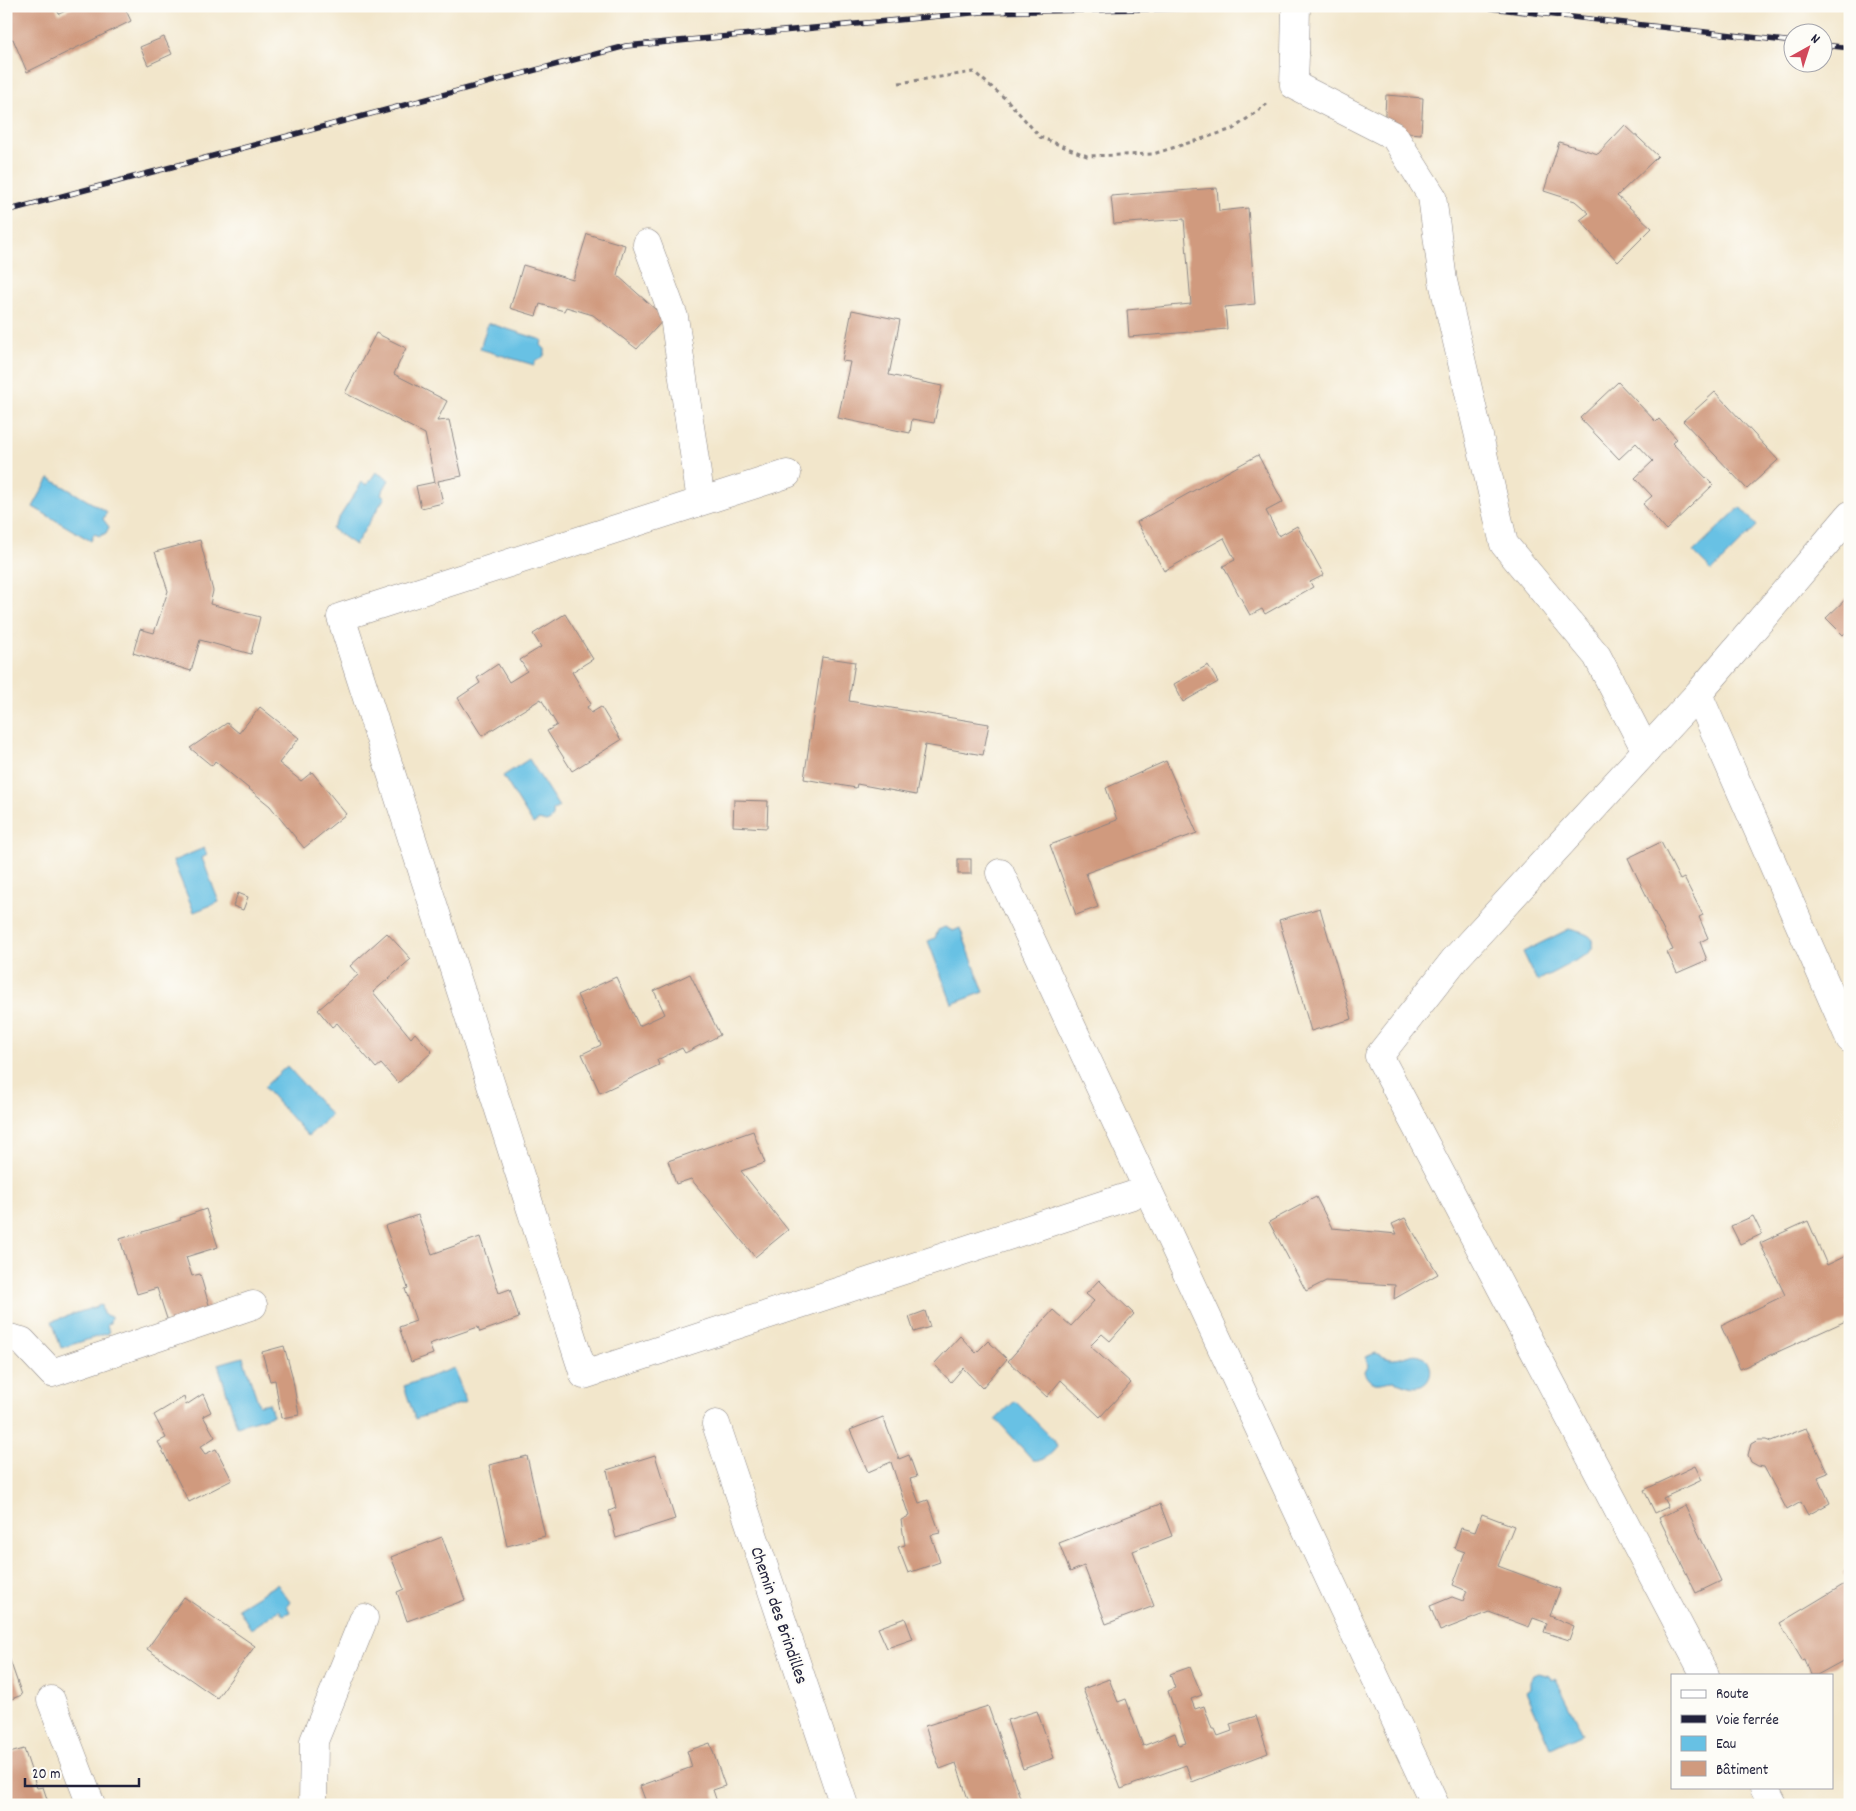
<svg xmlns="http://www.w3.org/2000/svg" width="1856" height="1811" font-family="Dekko,sans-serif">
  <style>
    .water { fill: #67c1e4; stroke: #447290 }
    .building { fill: #d09a7e }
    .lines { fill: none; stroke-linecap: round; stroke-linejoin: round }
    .street-casing { stroke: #8a8483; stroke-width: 29 }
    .path { stroke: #8a8483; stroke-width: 3; stroke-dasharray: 4 4; stroke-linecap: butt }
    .street { stroke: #fff; stroke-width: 28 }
    .rail-casing { stroke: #22223b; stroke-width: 5.5 }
    .rail { stroke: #fdfcf7; stroke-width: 4; stroke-dasharray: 11; stroke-linecap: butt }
    .street-bridge-casing { stroke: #8a8483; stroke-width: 29; stroke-linecap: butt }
    .street-bridge { stroke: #fff; stroke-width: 28 }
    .labels { text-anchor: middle; stroke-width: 4; stroke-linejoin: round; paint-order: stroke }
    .street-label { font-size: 18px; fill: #22223b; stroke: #fdfcf7 }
  </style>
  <rect width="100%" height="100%" fill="#fdfcf7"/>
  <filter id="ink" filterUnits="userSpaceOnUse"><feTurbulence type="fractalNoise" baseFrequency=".02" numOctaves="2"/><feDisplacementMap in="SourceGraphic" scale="10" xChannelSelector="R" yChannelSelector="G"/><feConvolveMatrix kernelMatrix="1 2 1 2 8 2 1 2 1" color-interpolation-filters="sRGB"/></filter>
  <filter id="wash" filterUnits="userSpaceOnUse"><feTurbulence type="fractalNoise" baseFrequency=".0096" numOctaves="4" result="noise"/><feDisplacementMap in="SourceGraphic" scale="20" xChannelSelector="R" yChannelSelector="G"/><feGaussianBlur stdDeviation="1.12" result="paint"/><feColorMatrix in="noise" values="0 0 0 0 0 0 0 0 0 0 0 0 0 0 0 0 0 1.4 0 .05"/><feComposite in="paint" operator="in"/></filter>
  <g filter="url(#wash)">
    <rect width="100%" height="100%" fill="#f2e6cb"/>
    <g class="water">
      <path d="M488,323L542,340L541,345L545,349V354L541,359L536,360L534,365L480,349Z"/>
      <path d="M376,472L389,480L381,494L385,497L355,545L332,529L362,482L367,485Z"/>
      <path d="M49,478L107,512L103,519L109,527L106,533L100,536L94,534L91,541L33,507Z"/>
      <path d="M1740,507L1757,526L1712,571L1693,552Z"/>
      <path d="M529,759L559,807L553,811C554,817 552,820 546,822L539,820L533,824L503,776Z"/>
      <path d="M204,848L207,855L202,858L219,902L194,912L173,861Z"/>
      <path d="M945,927L953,931L960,928L984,992L952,1004L928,941L935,938L938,930Z"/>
      <path d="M1569,929C1583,933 1603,936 1588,954L1537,981L1523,952Z"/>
      <path d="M287,1066L331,1115L308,1136L264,1087Z"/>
      <path d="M101,1305L103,1314L111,1317L110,1323L107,1324L109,1333L61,1348L52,1321Z"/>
      <path d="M1376,1353C1381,1355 1388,1360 1394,1359C1403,1359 1411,1352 1420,1355C1433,1360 1435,1380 1421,1386C1412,1389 1403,1383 1394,1381C1388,1381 1381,1384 1375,1383C1370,1381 1367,1377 1365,1372L1369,1365L1365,1357Z"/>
      <path d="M243,1357L259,1405L269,1403L273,1415L237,1426L218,1364Z"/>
      <path d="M454,1368L466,1402L415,1419L404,1386Z"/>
      <path d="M1015,1401L1054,1440L1057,1447C1049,1456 1045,1461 1033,1460L996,1419Z"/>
      <path d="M277,1584L290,1602L287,1606L290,1612L283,1615L279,1610L251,1629L238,1608Z"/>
      <path d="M1538,1673L1549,1676L1552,1680L1555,1678L1583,1733L1551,1748L1526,1691L1530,1688V1682L1533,1675Z"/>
    </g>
    <g id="blocks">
      <g class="building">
        <path d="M6,6H55L59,14L76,6H124L131,21L27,72L13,39L7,40L6,38Z"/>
        <path d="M164,37L172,54L148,65L140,47Z"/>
        <path d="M1386,95L1423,98L1421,134L1384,131Z"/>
        <path d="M1625,125L1658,156L1617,196L1652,228L1618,262L1580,220L1589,213L1575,201L1544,191L1559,142L1598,154Z"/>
        <path d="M1217,188L1219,211L1248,208L1255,304L1225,307L1227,329L1129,337L1127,310L1191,304L1184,219L1114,224L1111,196Z"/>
        <path d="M587,234L625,245L617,275L665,318L637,349L593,315L566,307L564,311L540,304L536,316L510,308L523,265L573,280Z"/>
        <path d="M852,310L900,320L889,375L942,386L934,423L912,419L910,433L838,418L850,362L842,361Z"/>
        <path d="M376,333L406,348L394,374L447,401L437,421L449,420L462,476L438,481L443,503L421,508L416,486L435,482L425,434L345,393Z"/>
        <path d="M1618,382L1656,422L1659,419L1677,439L1672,443L1713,485L1666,530L1643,504L1652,496L1635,478L1653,461L1636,443L1619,459L1580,418Z"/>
        <path d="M1715,392L1778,460L1747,489L1683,421Z"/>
        <path d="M1258,455L1283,502L1266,511L1279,536L1297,526L1324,575L1310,582L1313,587L1265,614L1262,609L1250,615L1223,566L1235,560L1224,538L1164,571L1137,522Z"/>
        <path d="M200,540L213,591L210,604L260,617L251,654L200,640L191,671L133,653L140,629L154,633L168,591L155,552Z"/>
        <path d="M1850,595V629L1843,635L1826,618Z"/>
        <path d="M565,614L593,659L572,672L591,704L587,707L591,713L601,707L621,740L572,771L547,731L557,725L541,699L482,736L458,698L480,683L477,678L498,664L509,682L527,671L520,660L541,647L533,634Z"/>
        <path d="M822,657L855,662L849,701L989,724L983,755L925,745L916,795L857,784L856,788L804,779Z"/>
        <path d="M1208,665L1218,682L1183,702L1174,684Z"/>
        <path d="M260,707L299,738L279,763L301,781L312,772L346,814L304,848L270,806L215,761L212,766L190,748L227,723L239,733Z"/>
        <path d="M1166,761L1197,833L1086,873L1098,907L1076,915L1050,845L1117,820L1106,788Z"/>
        <path d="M734,800L768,801L767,828L733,826Z"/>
        <path d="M1661,842L1680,880L1684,878L1703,915L1699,917L1708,938L1700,942L1707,960L1677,973L1667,952L1673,950L1628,858Z"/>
        <rect x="958" y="859" width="13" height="15"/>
        <path d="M238,893L248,897L243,910L233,906Z"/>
        <path d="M1320,908L1352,1019L1311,1031L1279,920Z"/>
        <path d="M387,933L411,959L373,992L411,1038L415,1033L432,1052L398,1083L381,1064L376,1068L337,1023L332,1027L318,1010L358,975L350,966Z"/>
        <path d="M690,974L720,1035L685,1053L682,1048L657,1060L659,1065L600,1093L582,1054L601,1045L577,995L616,977L639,1026L665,1014L654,991Z"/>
        <path d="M753,1131L765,1163L741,1171L788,1230L755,1257L691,1179L676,1184L668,1161Z"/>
        <path d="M1316,1197L1332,1228L1397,1234L1392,1224L1405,1218L1438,1274L1394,1299L1395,1285L1326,1281L1306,1291L1269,1222Z"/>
        <path d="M206,1209L218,1247L186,1257L192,1276L200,1274L212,1315L170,1328L157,1288L137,1294L120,1239L181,1220L180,1218Z"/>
        <path d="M418,1215L432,1254L480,1237L499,1293L510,1289L519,1318L480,1332L478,1327L429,1344L433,1354L411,1362L399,1327L416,1321L405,1289L408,1288L385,1226Z"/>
        <path d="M1753,1216L1762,1234L1740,1244L1731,1226Z"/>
        <path d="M1808,1221L1827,1265L1850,1254V1301L1846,1303L1850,1310V1319L1740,1369L1721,1326L1785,1295L1760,1243Z"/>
        <path d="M1099,1280L1134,1314L1110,1341L1102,1334L1090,1346L1131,1383L1100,1417L1061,1380L1047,1397L1008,1361L1053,1310L1071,1326L1094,1301L1086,1294Z"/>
        <path d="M925,1311L930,1327L914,1332L909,1317Z"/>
        <path d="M960,1336L976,1353L988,1341L1007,1359L982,1388L963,1368L951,1382L934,1364Z"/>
        <path d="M284,1346L292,1375L299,1415L281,1418L275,1380L270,1381L262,1352Z"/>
        <path d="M203,1394L211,1412L203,1416L215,1437L200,1447L205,1454L216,1449L232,1480L189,1502L158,1442L166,1438L154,1415L184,1397L186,1405Z"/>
        <path d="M883,1417L899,1459L909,1455L917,1477L910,1479L919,1503L928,1500L940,1533L931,1535L940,1562L908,1573L898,1547L905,1545L901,1520L909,1516L891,1462L868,1472L850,1430Z"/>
        <path d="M1806,1428L1828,1473L1818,1477L1830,1503L1808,1515L1801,1502L1787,1510L1764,1467L1758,1466L1751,1462L1748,1455L1751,1444L1758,1440H1766L1771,1442Z"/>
        <path d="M655,1455L675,1519L616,1538L609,1511L616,1508L607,1470Z"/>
        <path d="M527,1456L545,1536L507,1546L489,1465Z"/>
        <path d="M1695,1466L1702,1480L1663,1498L1668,1507L1655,1513L1644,1490Z"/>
        <path d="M1160,1504L1172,1536L1133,1551L1154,1606L1106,1624L1084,1566L1070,1572L1059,1543Z"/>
        <path d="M1685,1505L1721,1581L1696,1593L1659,1518Z"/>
        <path d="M1482,1514L1514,1526L1498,1566L1560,1589L1550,1616L1574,1626L1569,1640L1544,1632L1547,1623L1533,1618L1529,1627L1489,1612L1440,1631L1430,1606L1452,1597L1463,1601L1467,1591L1453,1585L1465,1552L1454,1548L1461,1528L1475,1532Z"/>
        <path d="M442,1537L465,1600L407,1621L397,1592L404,1589L391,1557Z"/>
        <path d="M1850,1568V1657L1817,1675H1811L1805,1659L1802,1660L1780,1623L1848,1582L1844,1572Z"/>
        <path d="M184,1597L255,1646L217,1698L147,1649Z"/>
        <path d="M905,1618L913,1639L887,1648L878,1628Z"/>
        <path d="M6,1649L22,1695L6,1701Z"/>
        <path d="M1190,1667L1202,1695L1191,1699L1195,1709L1204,1706L1212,1729H1215L1218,1736L1232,1731L1230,1724L1256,1716L1268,1753L1192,1782L1186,1765L1121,1789L1083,1689L1109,1679L1118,1702L1126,1699L1143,1746L1175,1733L1179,1745L1186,1743L1169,1694L1168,1691L1175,1688L1170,1674Z"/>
        <path d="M988,1706L1022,1803L1028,1801L1029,1805H970L956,1763L940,1769L925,1726Z"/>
        <path d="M1037,1711L1054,1758L1023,1769L1007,1720Z"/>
        <path d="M710,1743L725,1786L713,1790L718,1805H647L640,1786L692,1767L687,1751Z"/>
        <path d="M24,1749L37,1788L43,1787L49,1805H6V1754Z"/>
      </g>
    </g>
  </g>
  <g filter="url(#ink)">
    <use href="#blocks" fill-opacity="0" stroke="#8a8483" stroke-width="1"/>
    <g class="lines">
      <defs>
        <g id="street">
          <path d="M1295,54L1294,85L1394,136L1432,196L1443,281L1504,544L1597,656L1646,751"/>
          <path d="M647,244L674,317L701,501"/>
          <path d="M787,474L341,617L584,1375L1148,1190"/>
          <path d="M1698,694L1850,1039"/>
          <path d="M1000,873L1435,1805"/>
          <path d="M6,1337L22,1341L52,1373L253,1305"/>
          <path d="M716,1424L844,1805"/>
          <path d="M1705,1675L1379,1056L1455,959L1698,694L1850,515"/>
          <path d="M51,1700L91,1805"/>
          <path d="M1764,1787L1773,1805"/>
          <path d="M313,1805L314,1741L364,1618"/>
        </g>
      </defs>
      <use href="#street" class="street-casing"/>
      <path class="path" d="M899,83L974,72L1008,101L1040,137L1087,156L1153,154L1233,129L1267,104"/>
      <use href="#street" class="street"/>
      <defs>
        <g id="rail">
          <path d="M1473,6L1794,42"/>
          <path d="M1824,45L1850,48"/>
          <path d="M6,211L626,46L982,12L1306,6"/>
        </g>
      </defs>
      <use href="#rail" class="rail-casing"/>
      <use href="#rail" class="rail"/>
      <defs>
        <path id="street-bridge" d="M1295,54L1296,6"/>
      </defs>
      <use href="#street-bridge" class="street-bridge-casing"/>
      <use href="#street-bridge" class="street-bridge"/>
    </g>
  </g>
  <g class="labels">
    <g class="street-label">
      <text transform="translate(780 1615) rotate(71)" y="6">Chemin des Brindilles</text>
    </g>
  </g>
  <rect width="1856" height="1811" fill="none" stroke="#fdfcf7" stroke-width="25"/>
  <rect x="1671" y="1674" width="162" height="115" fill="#fdfcf7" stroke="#a5a5ac"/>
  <rect x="1681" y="1690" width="25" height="8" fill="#ffffff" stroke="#a5a5ac"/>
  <text x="1716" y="1698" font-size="15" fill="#22223b">Route</text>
  <rect x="1681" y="1715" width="25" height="8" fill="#22223b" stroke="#a5a5ac"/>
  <text x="1716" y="1724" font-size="15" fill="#22223b">Voie ferrée</text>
  <rect x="1681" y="1736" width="25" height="15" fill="#67c1e4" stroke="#a5a5ac"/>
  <text x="1716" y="1748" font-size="15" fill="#22223b">Eau</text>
  <rect x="1681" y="1761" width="25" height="15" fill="#d09a7e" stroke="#a5a5ac"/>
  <text x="1716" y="1774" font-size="15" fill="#22223b">Bâtiment</text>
  <g transform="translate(1808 48) rotate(39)"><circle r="24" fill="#fdfcf7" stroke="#a5a5ac"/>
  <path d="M0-4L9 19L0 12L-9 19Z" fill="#d1495b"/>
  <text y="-8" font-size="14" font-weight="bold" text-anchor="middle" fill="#22223b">N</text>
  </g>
  <path d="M25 1778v8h114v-8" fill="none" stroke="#22223b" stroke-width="2.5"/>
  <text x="32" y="1778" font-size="15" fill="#22223b" stroke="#fdfcf7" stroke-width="4" paint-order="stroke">20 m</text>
</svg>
